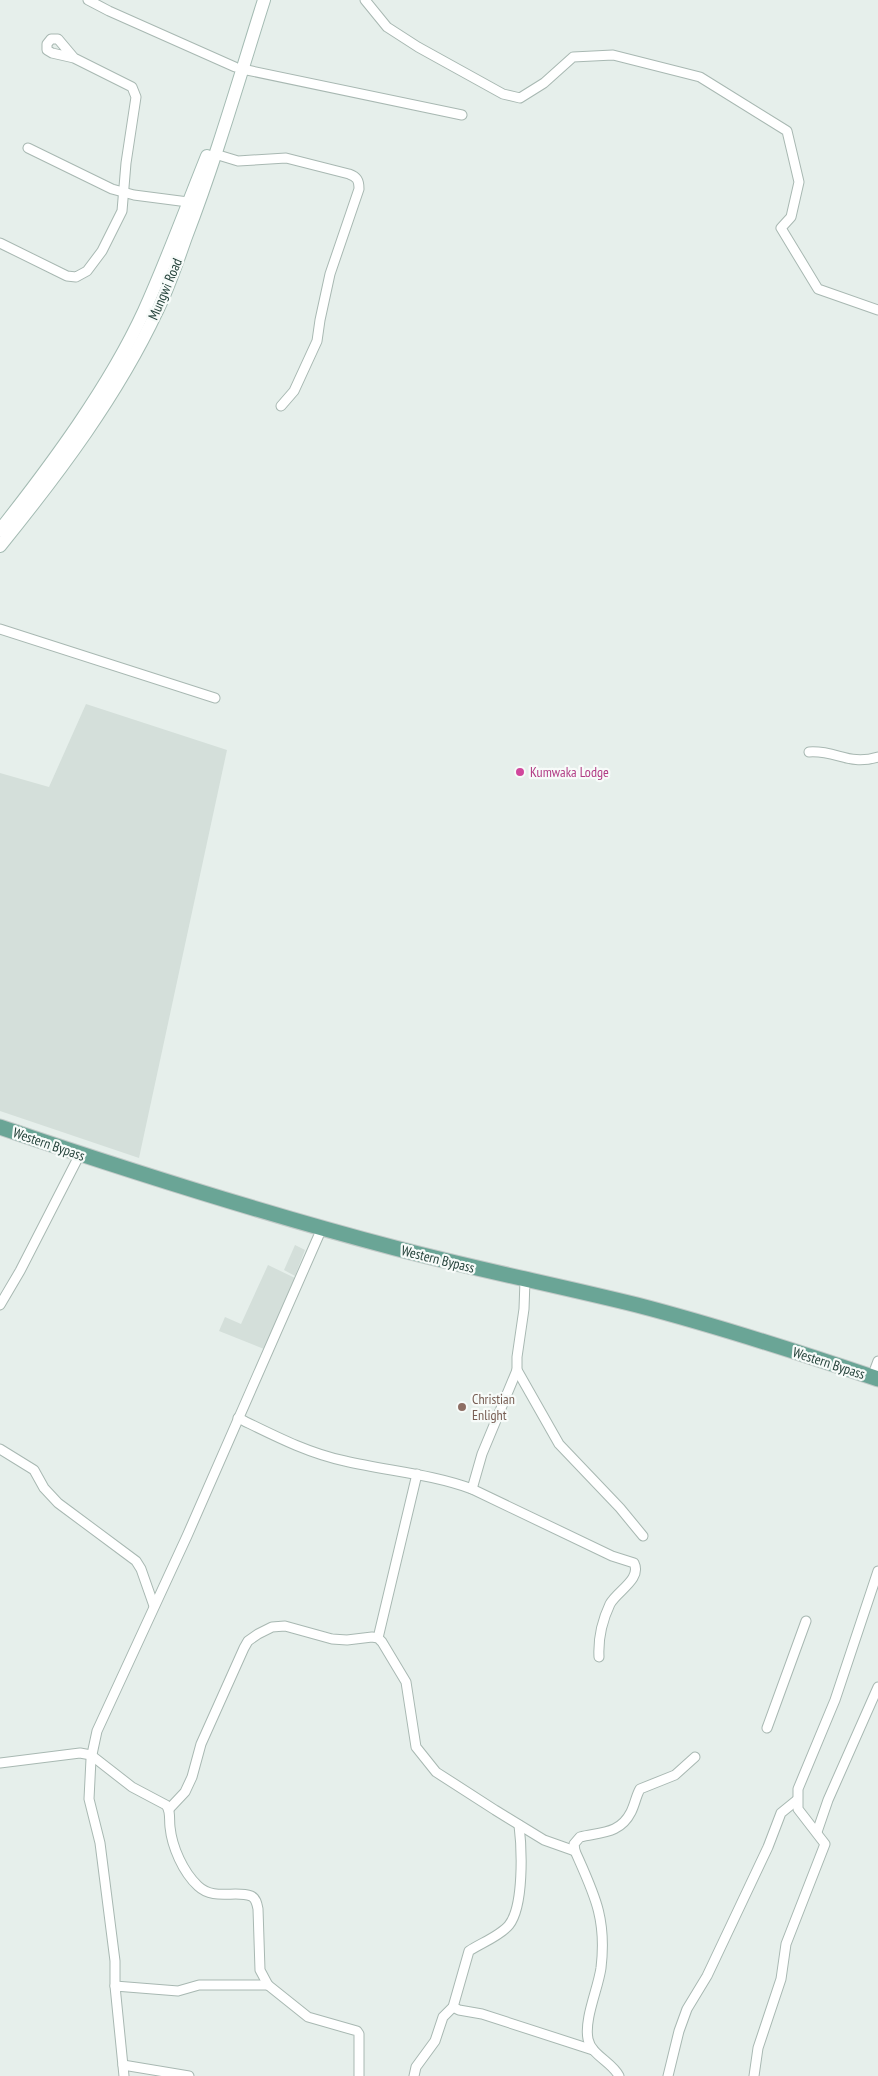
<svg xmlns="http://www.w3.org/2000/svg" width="878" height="2076" font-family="'PT Sans Narrow',sans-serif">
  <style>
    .built { fill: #d4dfda }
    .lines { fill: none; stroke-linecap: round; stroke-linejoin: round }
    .street-casing { stroke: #a8b8b2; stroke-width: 11 }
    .secondary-casing { stroke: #a4bbb3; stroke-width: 14 }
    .primary-casing { stroke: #c2cac8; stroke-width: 17 }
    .street { stroke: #fff; stroke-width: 9 }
    .secondary { stroke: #fff; stroke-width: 12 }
    .primary { stroke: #6aa596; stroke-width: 15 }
    .hotel-dot { fill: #d1479c; stroke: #f7fbf9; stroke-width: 2 }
    .education-dot { fill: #8d6e63; stroke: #f7fbf9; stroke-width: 2 }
    .labels { text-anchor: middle; stroke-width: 4.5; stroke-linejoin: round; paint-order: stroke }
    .street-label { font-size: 14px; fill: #24423a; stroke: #f7fbf9 }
    .hotel-label { font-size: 14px; fill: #b23c85; stroke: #f7fbf9; text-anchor: start }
    .education-label { font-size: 14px; fill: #785e54; stroke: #f7fbf9; text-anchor: start }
  </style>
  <rect width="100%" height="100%" fill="#e6efeb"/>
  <g class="built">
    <path d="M86,704L227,750L139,1158L0,1111V773L49,787Z"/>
    <path d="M295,1245L305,1250L295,1276L284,1270Z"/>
    <path d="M268,1265L295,1278L264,1349L219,1331L225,1317L241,1324Z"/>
  </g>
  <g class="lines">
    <defs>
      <g id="street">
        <path d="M88,0L109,11L235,67"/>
        <path d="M365,0L387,27L418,47L503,94L520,98L544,83L573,57L613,55L700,77L787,131L799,182L791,217L781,228L818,289L878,310"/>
        <path d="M242,69L462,115"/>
        <path d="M28,148L112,189L134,195L188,202"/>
        <path d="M215,154L238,161L286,158L349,174C357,177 359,180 359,189L330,274L320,320L317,341L294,391L281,406"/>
        <path d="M0,243L67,276L76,277L87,271L102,251L122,211L126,163L136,97L132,87L74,58L52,53L47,50V44L51,39H58L74,58"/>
        <path d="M0,629L215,698"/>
        <path d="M809,752C837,750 848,766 878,757"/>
        <path d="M525,1280L524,1309L517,1357V1370L559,1444L620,1508L643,1536"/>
        <path d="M0,1305L20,1271L80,1154"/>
        <path d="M875,1369L878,1361"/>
        <path d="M238,1418C273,1435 307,1453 345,1461C388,1471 431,1474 472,1489L612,1556L634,1563C642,1579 617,1591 610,1604C602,1621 598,1639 599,1657"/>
        <path d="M0,1449L34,1470L44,1488L58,1503L136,1561L141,1569L154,1606"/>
        <path d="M472,1489L482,1454L517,1370"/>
        <path d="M378,1638L417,1474"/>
        <path d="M767,1728L806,1621"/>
        <path d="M0,1763L80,1753L91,1755L132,1787L166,1805C171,1811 169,1819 170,1827C172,1847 183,1872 198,1886C214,1901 235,1890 251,1896C256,1898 257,1904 258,1909L260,1970L268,1985L308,2017L357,2031L359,2034V2076"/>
        <path d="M169,1809L185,1792L192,1777L201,1744L244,1648L248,1641L258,1634L272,1627L285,1626L332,1639L347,1640L372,1637L378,1638L382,1642L406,1682L416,1747L436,1772L495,1810L544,1840L575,1851"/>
        <path d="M817,1832L828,1800L878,1687"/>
        <path d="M115,1986L178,1991L199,1985H268"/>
        <path d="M453,2007L459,2010L482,2014L593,2050"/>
        <path d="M123,2065L189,2076"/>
        <path d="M124,2076L115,1986V1961L100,1843L89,1799L91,1759L97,1731L187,1536L322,1228"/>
        <path d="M414,2076L416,2067L435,2041L443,2017L453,2007L469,1951C481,1943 500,1936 509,1925C524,1906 522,1849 519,1825"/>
        <path d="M619,2076C612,2062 591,2055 588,2039C584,2019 598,1989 601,1968C607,1918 594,1894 575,1851L574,1844L580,1837C601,1832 620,1834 631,1812C635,1804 636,1796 640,1789L675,1775L695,1757"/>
        <path d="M668,2076L679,2031L687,2009L707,1976L768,1847L781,1813L797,1800"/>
        <path d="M754,2076L758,2048L781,1979L786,1944L825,1844L798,1809V1789L835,1700L878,1571"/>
      </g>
      <g id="secondary">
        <path d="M0,530C52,464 109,387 144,311C167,260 186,208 207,156"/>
        <path d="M0,546C59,473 117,396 157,311C169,287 177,262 186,237C216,159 239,79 264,0"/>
      </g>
      <path id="primary" d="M0,1127C130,1171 262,1213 395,1248C475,1269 556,1285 637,1305C718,1326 798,1352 878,1379"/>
    </defs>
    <use href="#street" class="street-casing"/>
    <use href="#secondary" class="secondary-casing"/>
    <use href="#primary" class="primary-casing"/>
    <use href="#street" class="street"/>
    <use href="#secondary" class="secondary"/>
    <use href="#primary" class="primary"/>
  </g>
  <circle class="hotel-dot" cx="520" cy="772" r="5"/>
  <circle class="education-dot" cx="462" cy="1407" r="5"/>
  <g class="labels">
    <g class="street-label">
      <text transform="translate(165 289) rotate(-67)" y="5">Mungwi Road</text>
      <text transform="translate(49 1144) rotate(19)" y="5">Western Bypass</text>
      <text transform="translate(438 1259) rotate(14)" y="5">Western Bypass</text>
      <text transform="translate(829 1363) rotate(18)" y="5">Western Bypass</text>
    </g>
    <g class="hotel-label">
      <text x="530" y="777">Kumwaka Lodge</text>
    </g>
    <g class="education-label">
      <text x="472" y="1404">Christian<tspan x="472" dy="16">Enlight</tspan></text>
    </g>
  </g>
</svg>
